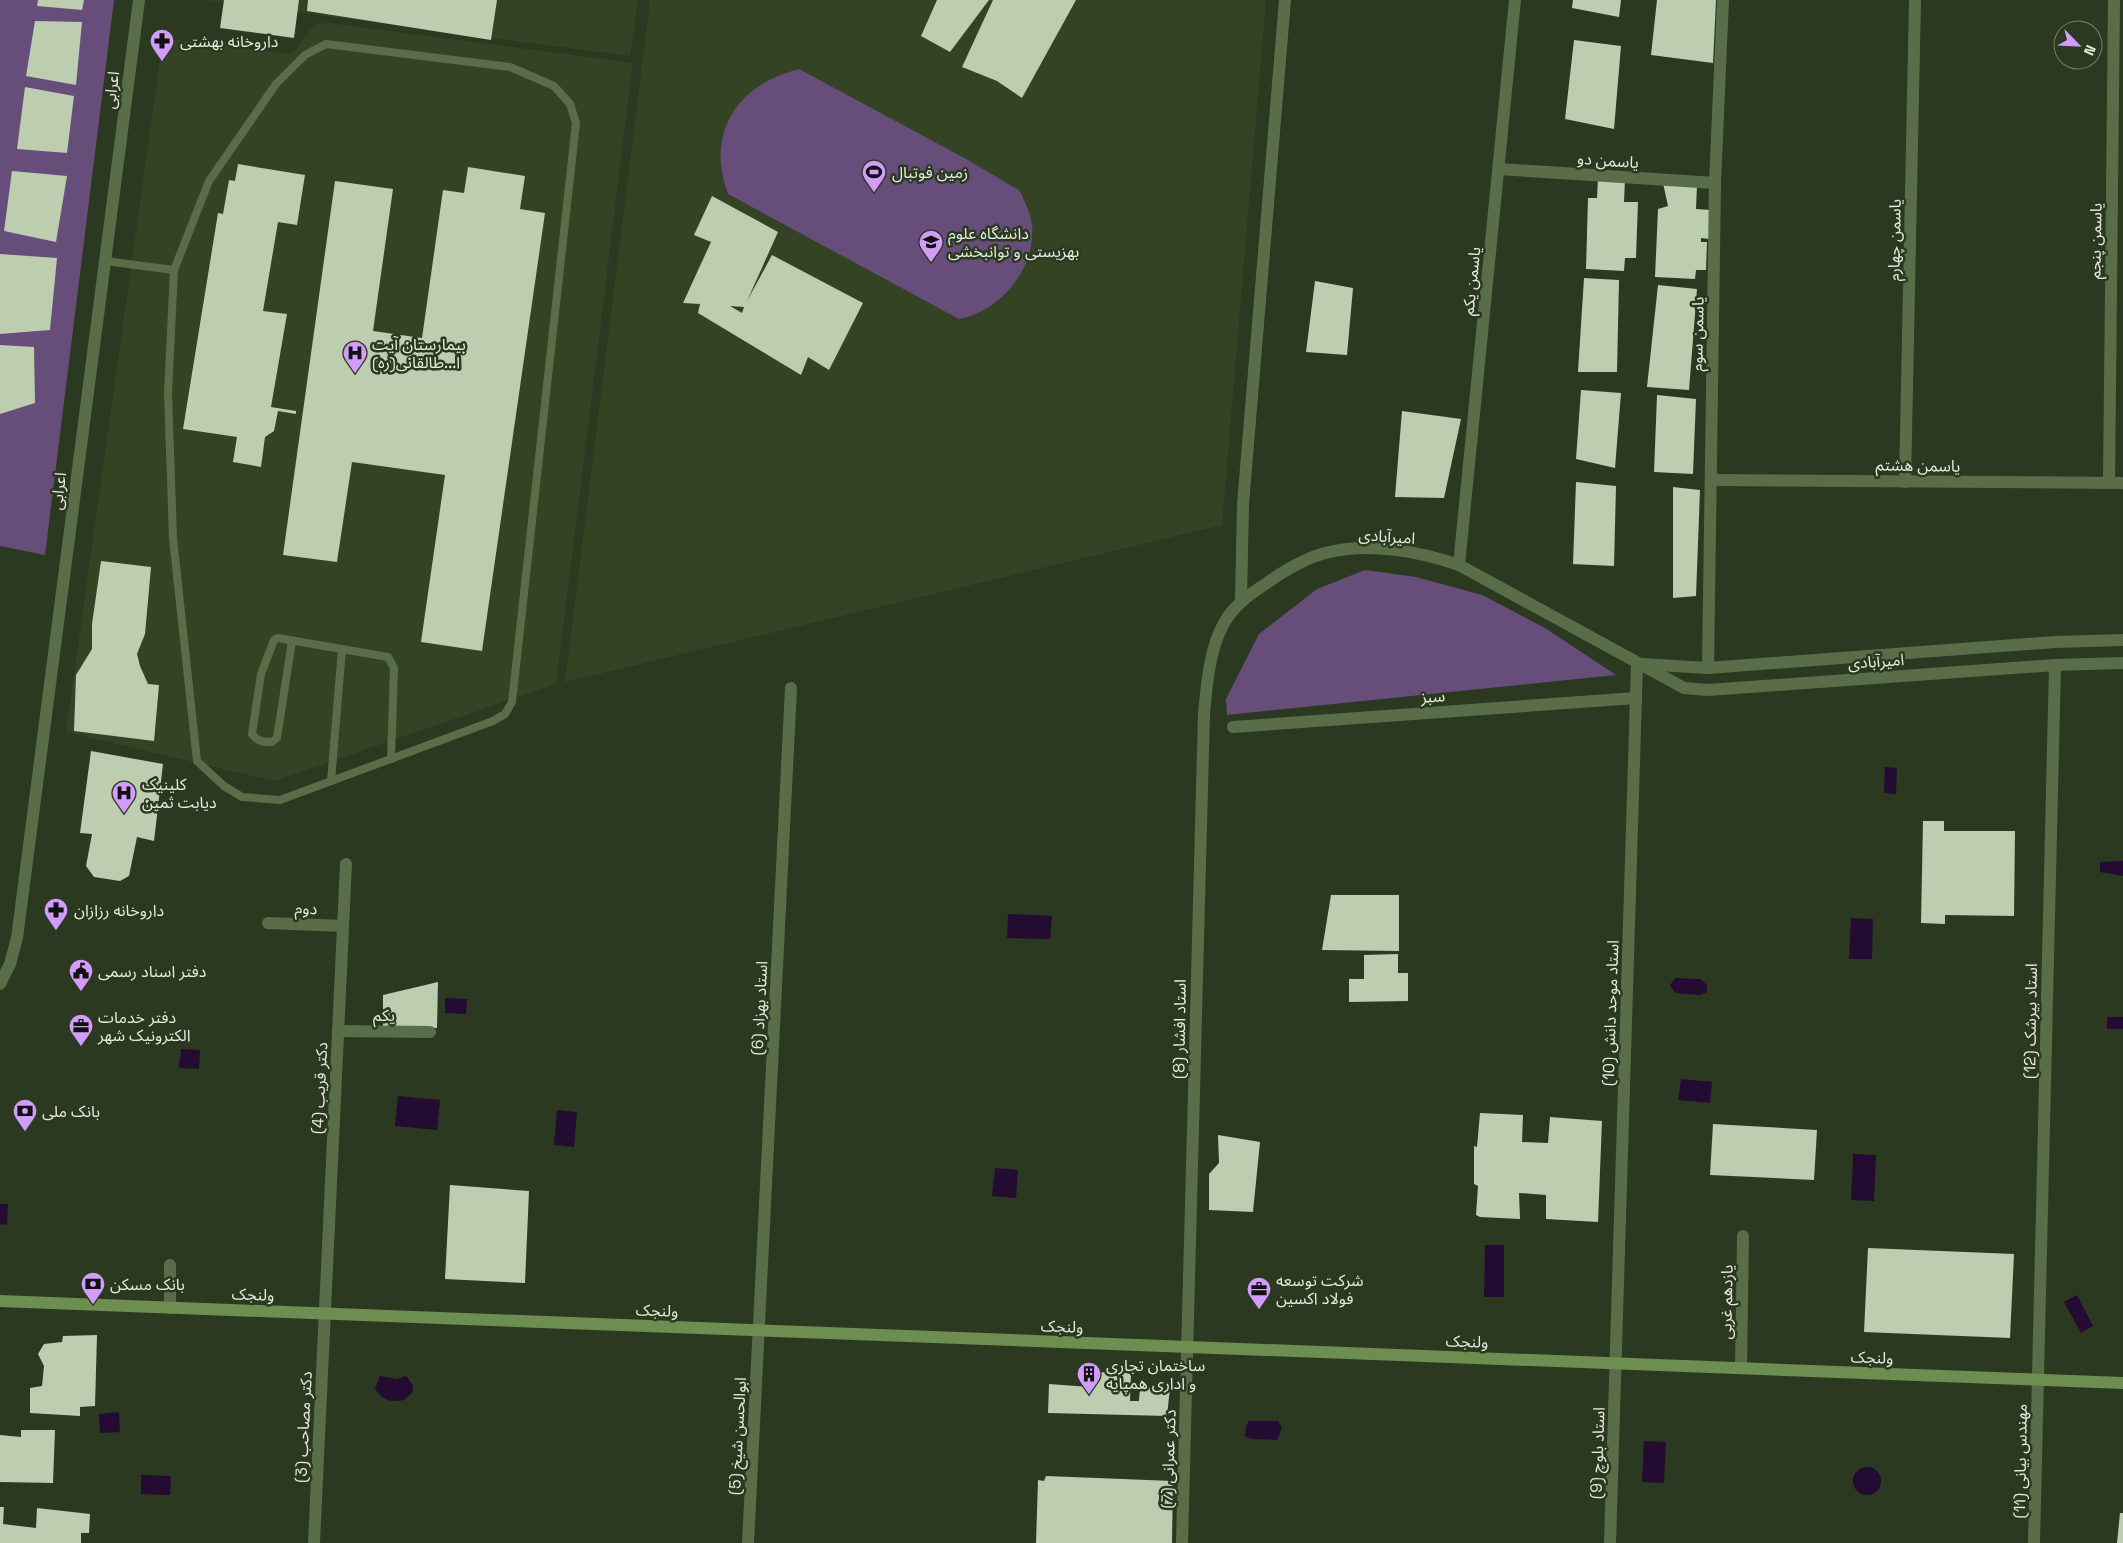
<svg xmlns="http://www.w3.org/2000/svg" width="2123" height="1543" font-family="'Space Grotesk','Noto Sans Arabic',sans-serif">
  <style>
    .built { fill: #334324 }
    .green { fill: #674e7a }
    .water { fill: #230b32 }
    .building { fill: #bccdb0; fill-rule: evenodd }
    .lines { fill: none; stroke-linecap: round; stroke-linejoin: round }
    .service { stroke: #596e48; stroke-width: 8 }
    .minor { stroke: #596e48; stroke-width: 12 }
    .tertiary { stroke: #596e48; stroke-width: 12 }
    .secondary { stroke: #6d8d51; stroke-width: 12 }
    .labels { text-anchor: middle; stroke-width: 5; stroke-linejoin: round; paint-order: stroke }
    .poi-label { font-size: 16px; fill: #e3ecdd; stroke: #2c3921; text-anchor: start }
    .street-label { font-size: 16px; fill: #e3ecdd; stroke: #2c3921 }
  </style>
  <rect width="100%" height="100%" fill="#2c3921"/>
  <g class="built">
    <path d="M206,0H638L630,56Z"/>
    <path d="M650,0H1266L1222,525L565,682Z"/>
    <path d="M329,23L633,63L556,684L274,781L66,732L163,38L288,54L294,52L312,28L317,24Z"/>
  </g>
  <g class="green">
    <path d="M0,0H114L45,555L0,546Z"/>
    <path d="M799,69L968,160L1020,191C1025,202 1030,213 1032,224C1036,269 1001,311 959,319L728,194C705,132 738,84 799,69Z"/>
    <path d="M1365,570L1416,577L1482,595L1545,628L1616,675L1227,715L1226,699L1259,634L1317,589Z"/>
  </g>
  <g class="water">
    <path d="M1885,767L1897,768L1896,794L1884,793Z"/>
    <path d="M2123,861V876L2100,872V862Z"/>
    <path d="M1008,914L1052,916L1050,939L1007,938Z"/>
    <path d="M1851,918L1873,919L1872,959H1849Z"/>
    <path d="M1675,978L1700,979L1707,985V992L1700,995L1675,993L1670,985Z"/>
    <path d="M445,998L467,999L466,1014L445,1013Z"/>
    <rect x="2107" y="1017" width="16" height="12"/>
    <path d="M181,1049L200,1050L199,1069L179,1068Z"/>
    <path d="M1681,1079L1712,1082L1710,1103L1678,1100Z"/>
    <path d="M398,1096L440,1100L437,1130L395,1126Z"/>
    <path d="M557,1110L577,1112L574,1147L554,1145Z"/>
    <path d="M1853,1154L1876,1155L1874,1201L1851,1200Z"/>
    <path d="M995,1168L1018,1170L1016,1198L992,1196Z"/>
    <path d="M0,1204H8L7,1225L0,1224Z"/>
    <path d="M1485,1245H1504V1297H1484Z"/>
    <path d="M2077,1295L2093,1326L2081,1333L2064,1302Z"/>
    <path d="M380,1376L397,1379L406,1376L413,1385L412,1393L404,1400C391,1403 381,1400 375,1388Z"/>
    <path d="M119,1412L120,1432L100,1433L99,1414Z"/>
    <path d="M1249,1421H1278L1282,1428L1277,1440L1252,1439L1245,1436L1246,1427Z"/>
    <path d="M1644,1441L1666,1442L1664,1483L1642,1482Z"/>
    <circle cx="1867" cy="1481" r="14"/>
    <path d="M141,1475L171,1476L170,1495L141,1494Z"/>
  </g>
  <g class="building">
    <path d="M38,0H84L82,10L37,6Z"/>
    <path d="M224,0H299L294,38L220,28Z"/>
    <path d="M308,0H497L491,40L307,11Z"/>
    <path d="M937,0H989L950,52L921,36Z"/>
    <path d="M993,0H1076L1022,98L997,81L962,67Z"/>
    <path d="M1573,0H1621L1619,17L1572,8Z"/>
    <path d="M1657,0H1716L1713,63L1651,55Z"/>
    <path d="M35,21L82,22L76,85L26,76Z"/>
    <path d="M1574,40L1621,46L1614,129L1565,119Z"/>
    <path d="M25,87L74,96L67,153L17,149Z"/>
    <path d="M238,164L305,175L297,225L278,222L263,311L287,314L271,407L296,411V414L278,411L274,431L265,437L261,467L233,462L237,437L183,429L218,213L223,214L229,180L235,181Z"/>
    <path d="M468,167L525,176L520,209L545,213L482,651L421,642L445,475L352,462L337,562L283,555L335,181L393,189L373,331L422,338L443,190L464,193Z"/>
    <path d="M12,171L67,176L56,242L4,231Z"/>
    <path d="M1598,178L1625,179L1624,202H1638L1636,258H1625L1624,271L1586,269L1588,198H1597Z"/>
    <path d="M1663,183L1697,185L1696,209L1711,210L1709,239L1701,238V242H1707L1706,270H1696L1695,279L1655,277L1658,209L1668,206Z"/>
    <path d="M712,196L778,232L747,301L772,255L863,303L829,370L808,357L801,375L698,313L700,304L683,303L711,242L694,235ZM730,306L744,307L742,313Z"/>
    <path d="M0,254L57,258L50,330L0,334Z"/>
    <path d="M1584,278L1619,280L1617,372H1578Z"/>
    <path d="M1315,281L1353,288L1347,355L1306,352Z"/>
    <path d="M1658,285L1697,289L1689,390L1647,387Z"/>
    <path d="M0,345L34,347L35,403L0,414Z"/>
    <path d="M1581,390L1621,393L1615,468L1576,459Z"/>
    <path d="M1657,395L1696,399L1693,474L1654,472Z"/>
    <path d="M1402,411L1461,419L1444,498L1395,497Z"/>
    <path d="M1576,482L1616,486L1614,566L1573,564Z"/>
    <path d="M1673,487L1700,490L1696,596L1673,598Z"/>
    <path d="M101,561L151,567L145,634L137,654L140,666L148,684L159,685L154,741L74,731L76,675L92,649V624Z"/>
    <path d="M91,751L163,764L154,841L137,837L129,876L120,881L94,877L86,866L92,834L80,833Z"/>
    <path d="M1923,821H1944V831H2015L2014,916L1945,915V924L1921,923Z"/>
    <path d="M1331,895H1399V951L1322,950Z"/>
    <path d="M1398,954V973H1408V1001L1349,1002V979H1364V955Z"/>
    <path d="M438,982L437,1028H383V995Z"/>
    <path d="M1480,1113L1523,1115L1522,1142L1548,1143L1550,1117L1602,1121L1598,1222L1546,1219V1195L1519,1193L1520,1219L1480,1217L1476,1215L1478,1186L1474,1184V1146L1477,1147Z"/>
    <path d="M1713,1124L1817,1130L1814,1180L1710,1175Z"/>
    <path d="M1218,1135L1260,1142L1253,1212L1209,1210V1174L1219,1163Z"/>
    <path d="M450,1185L529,1191L525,1283L445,1279Z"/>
    <path d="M1868,1248L2014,1254L2010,1338L1864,1332Z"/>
    <path d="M97,1335L95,1406L80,1407V1416L30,1413V1388L42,1386L44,1366L38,1354L44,1344L62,1342L63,1336Z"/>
    <path d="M1090,1372L1131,1373L1130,1401H1139L1140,1387L1170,1388L1167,1416L1048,1413L1049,1384L1090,1387Z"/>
    <path d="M21,1430H55L53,1483L0,1482V1435L21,1437Z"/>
    <path d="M1046,1476L1173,1481L1172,1543H1036L1038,1480L1044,1481Z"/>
    <path d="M0,1507H4L3,1524L36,1528L37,1508L90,1514L89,1533H81V1543H0Z"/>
    <path d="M2120,1513H2123V1543H2117Z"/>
  </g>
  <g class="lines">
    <g class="service">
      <path d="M326,44L510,67L554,86L570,104L576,123L512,702L505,714L493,721L280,800L242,797L224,786L197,761L173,538L168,393L174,270L209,181L276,84L305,55Z"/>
      <path d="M105,261L174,270"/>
      <path d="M292,641L277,738L272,742C263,742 257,741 252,734L261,674L274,640L278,638L388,657L394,668L391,759"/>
      <path d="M331,781L342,649"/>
    </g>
    <g class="minor">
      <path d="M1499,169L1715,183"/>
      <path d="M1712,480L2123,483"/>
      <path d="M1905,482L1915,0"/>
      <path d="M2109,483L2114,0"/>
      <path d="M1459,565L1515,0"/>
      <path d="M1241,600L1243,504L1285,0"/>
      <path d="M1708,668L1715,183L1723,0"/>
      <path d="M1233,727L1636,698"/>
      <path d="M268,923L343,926"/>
      <path d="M338,1031L430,1032"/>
      <path d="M170,1308V1265"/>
      <path d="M1741,1368L1743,1236"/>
      <path d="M314,1543L346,864"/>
      <path d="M748,1543L791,688"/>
      <path d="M1182,1543L1204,713"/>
      <path d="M1610,1543L1637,664"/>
      <path d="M2034,1543L2055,665"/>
    </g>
    <g class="tertiary">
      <path d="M1642,664L1708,668L2055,642L2123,640"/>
      <path d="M1204,713C1207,684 1209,653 1222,627C1231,608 1247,596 1264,585C1282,572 1303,559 1325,553C1368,542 1418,551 1459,565L1684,688L1708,690L2055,665L2123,663"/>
      <path d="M0,984L10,964L17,938L139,0"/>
    </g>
    <path class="secondary" d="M0,1301L2123,1383"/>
  </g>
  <defs>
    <symbol id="pharmacy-pin" viewBox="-11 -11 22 30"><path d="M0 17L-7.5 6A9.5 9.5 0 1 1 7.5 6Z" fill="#d29cfd" stroke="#2c3921"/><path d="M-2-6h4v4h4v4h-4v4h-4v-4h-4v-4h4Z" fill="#111"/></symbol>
    <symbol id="stadium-pin" viewBox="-11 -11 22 30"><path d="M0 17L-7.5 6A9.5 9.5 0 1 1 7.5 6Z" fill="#d29cfd" stroke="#2c3921"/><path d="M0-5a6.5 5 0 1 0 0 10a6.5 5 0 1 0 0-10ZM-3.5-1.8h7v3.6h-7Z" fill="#111"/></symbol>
    <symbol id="university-pin" viewBox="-11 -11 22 30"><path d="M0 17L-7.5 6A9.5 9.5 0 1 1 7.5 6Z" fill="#d29cfd" stroke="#2c3921"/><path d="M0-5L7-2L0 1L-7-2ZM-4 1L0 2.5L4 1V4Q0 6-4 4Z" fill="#111"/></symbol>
    <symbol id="hospital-pin" viewBox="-11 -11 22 30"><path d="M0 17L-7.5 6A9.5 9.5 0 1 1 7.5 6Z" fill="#d29cfd" stroke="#2c3921"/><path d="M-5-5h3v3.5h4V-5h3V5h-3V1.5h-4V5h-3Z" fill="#111"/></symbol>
    <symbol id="civic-pin" viewBox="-11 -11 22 30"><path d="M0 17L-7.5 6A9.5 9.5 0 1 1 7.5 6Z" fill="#d29cfd" stroke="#2c3921"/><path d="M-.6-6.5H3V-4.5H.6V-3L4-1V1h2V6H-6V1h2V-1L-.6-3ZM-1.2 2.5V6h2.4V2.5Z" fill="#111"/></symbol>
    <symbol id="office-pin" viewBox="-11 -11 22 30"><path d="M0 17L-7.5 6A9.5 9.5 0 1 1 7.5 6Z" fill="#d29cfd" stroke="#2c3921"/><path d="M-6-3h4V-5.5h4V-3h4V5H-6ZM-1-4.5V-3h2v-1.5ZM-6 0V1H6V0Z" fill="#111"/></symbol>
    <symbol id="bank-pin" viewBox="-11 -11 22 30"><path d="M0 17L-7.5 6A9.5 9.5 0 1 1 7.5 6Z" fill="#d29cfd" stroke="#2c3921"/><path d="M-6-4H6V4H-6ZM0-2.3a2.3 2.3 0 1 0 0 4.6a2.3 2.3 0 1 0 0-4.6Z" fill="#111"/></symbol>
    <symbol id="building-pin" viewBox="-11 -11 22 30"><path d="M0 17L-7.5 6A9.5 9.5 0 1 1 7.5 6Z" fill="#d29cfd" stroke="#2c3921"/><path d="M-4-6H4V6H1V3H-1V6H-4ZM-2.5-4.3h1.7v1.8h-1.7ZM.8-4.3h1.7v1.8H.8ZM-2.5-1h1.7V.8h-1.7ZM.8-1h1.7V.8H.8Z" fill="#111"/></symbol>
  </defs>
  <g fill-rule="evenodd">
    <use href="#pharmacy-pin" x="148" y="27" width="28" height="38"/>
    <use href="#stadium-pin" x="860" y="158" width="28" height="38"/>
    <use href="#university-pin" x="917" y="228" width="28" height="38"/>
    <use href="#hospital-pin" x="341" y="339" width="28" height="38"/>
    <use href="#hospital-pin" x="110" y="779" width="28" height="38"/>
    <use href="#pharmacy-pin" x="42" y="896" width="28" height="38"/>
    <use href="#civic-pin" x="67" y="957" width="28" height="38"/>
    <use href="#office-pin" x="67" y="1012" width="28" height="38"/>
    <use href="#bank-pin" x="11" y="1097" width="28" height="38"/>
    <use href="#bank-pin" x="79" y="1270" width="28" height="38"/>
    <use href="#office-pin" x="1245" y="1275" width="28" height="38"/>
    <use href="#building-pin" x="1075" y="1360" width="28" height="38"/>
  </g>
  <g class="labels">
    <g class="poi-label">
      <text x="180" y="47">داروخانه بهشتی</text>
      <text x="892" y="178">زمین فوتبال</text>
      <text x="948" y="239">دانشگاه علوم<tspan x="948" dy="18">بهزیستی و توانبخشی</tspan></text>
      <text x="372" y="350">بیمارستان آیت<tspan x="372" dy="18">ا...طالقانی(ره)</tspan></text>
      <text x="142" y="790">کلینیک<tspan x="142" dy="18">دیابت ثمین</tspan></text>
      <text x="74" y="916">داروخانه رزازان</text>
      <text x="98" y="977">دفتر اسناد رسمی</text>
      <text x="98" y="1023">دفتر خدمات<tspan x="98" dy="18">الکترونیک شهر</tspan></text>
      <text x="42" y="1117">بانک ملی</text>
      <text x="1276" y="1286">شرکت توسعه<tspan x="1276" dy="18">فولاد اکسین</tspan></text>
      <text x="110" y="1290">بانک مسکن</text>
      <text x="1106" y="1371">ساختمان تجاری<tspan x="1106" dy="18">و اداری همپایه</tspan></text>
    </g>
    <g class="street-label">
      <text transform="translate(111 90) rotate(-83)" y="6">اعرابی</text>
      <text transform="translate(1608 160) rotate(4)" y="6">یاسمن دو</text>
      <text transform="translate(1894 240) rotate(-89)" y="6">یاسمن چهارم</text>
      <text transform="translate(2095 241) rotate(-89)" y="6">یاسمن پنجم</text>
      <text transform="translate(1471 281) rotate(-84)" y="6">یاسمن یکم</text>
      <text transform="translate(1697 334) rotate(-89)" y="6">یاسمن سوم</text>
      <text transform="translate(1918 465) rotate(1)" y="6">یاسمن هشتم</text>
      <text transform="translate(58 491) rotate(-83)" y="6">اعرابی</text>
      <text transform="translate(1387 536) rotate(4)" y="6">امیرآبادی</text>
      <text transform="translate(1876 661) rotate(-4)" y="6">امیرآبادی</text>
      <text transform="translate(1433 696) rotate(-4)" y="6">سبز</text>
      <text transform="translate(306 908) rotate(2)" y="6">دوم</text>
      <text transform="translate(759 1008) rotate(-87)" y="6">استاد بهزاد (6)</text>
      <text transform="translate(1610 1013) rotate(-88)" y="6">استاد موحد دانش (10)</text>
      <text x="384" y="1021">یکم</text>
      <text transform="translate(2030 1021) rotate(-89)" y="6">استاد بیرشک (12)</text>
      <text transform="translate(1179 1029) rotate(-89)" y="6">استاد افشار (8)</text>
      <text transform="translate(319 1088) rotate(-87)" y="6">دکتر قریب (4)</text>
      <text transform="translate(253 1294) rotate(2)" y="6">ولنجک</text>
      <text transform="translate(1726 1302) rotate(-89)" y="6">یازدهم غربی</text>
      <text transform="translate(657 1310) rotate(2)" y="6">ولنجک</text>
      <text transform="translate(1062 1326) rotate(2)" y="6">ولنجک</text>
      <text transform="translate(1467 1341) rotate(2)" y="6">ولنجک</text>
      <text transform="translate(1872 1357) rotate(2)" y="6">ولنجک</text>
      <text transform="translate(303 1427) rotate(-87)" y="6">دکتر مصاحب (3)</text>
      <text transform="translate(737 1436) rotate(-87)" y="6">ابوالحسن شیخ (5)</text>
      <text transform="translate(1597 1453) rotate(-88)" y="6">استاد بلوچ (9)</text>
      <text transform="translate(1168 1459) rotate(-88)" y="6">دکتر عمرانی (7)</text>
      <text transform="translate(2020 1461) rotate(-89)" y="6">مهندس بیانی (11)</text>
    </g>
  </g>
  <g transform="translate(2078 45) rotate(114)"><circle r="24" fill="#2c3921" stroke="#75816c"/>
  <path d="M0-4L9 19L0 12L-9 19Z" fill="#d29cfd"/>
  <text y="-8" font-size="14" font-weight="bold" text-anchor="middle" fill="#e3ecdd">N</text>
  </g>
</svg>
